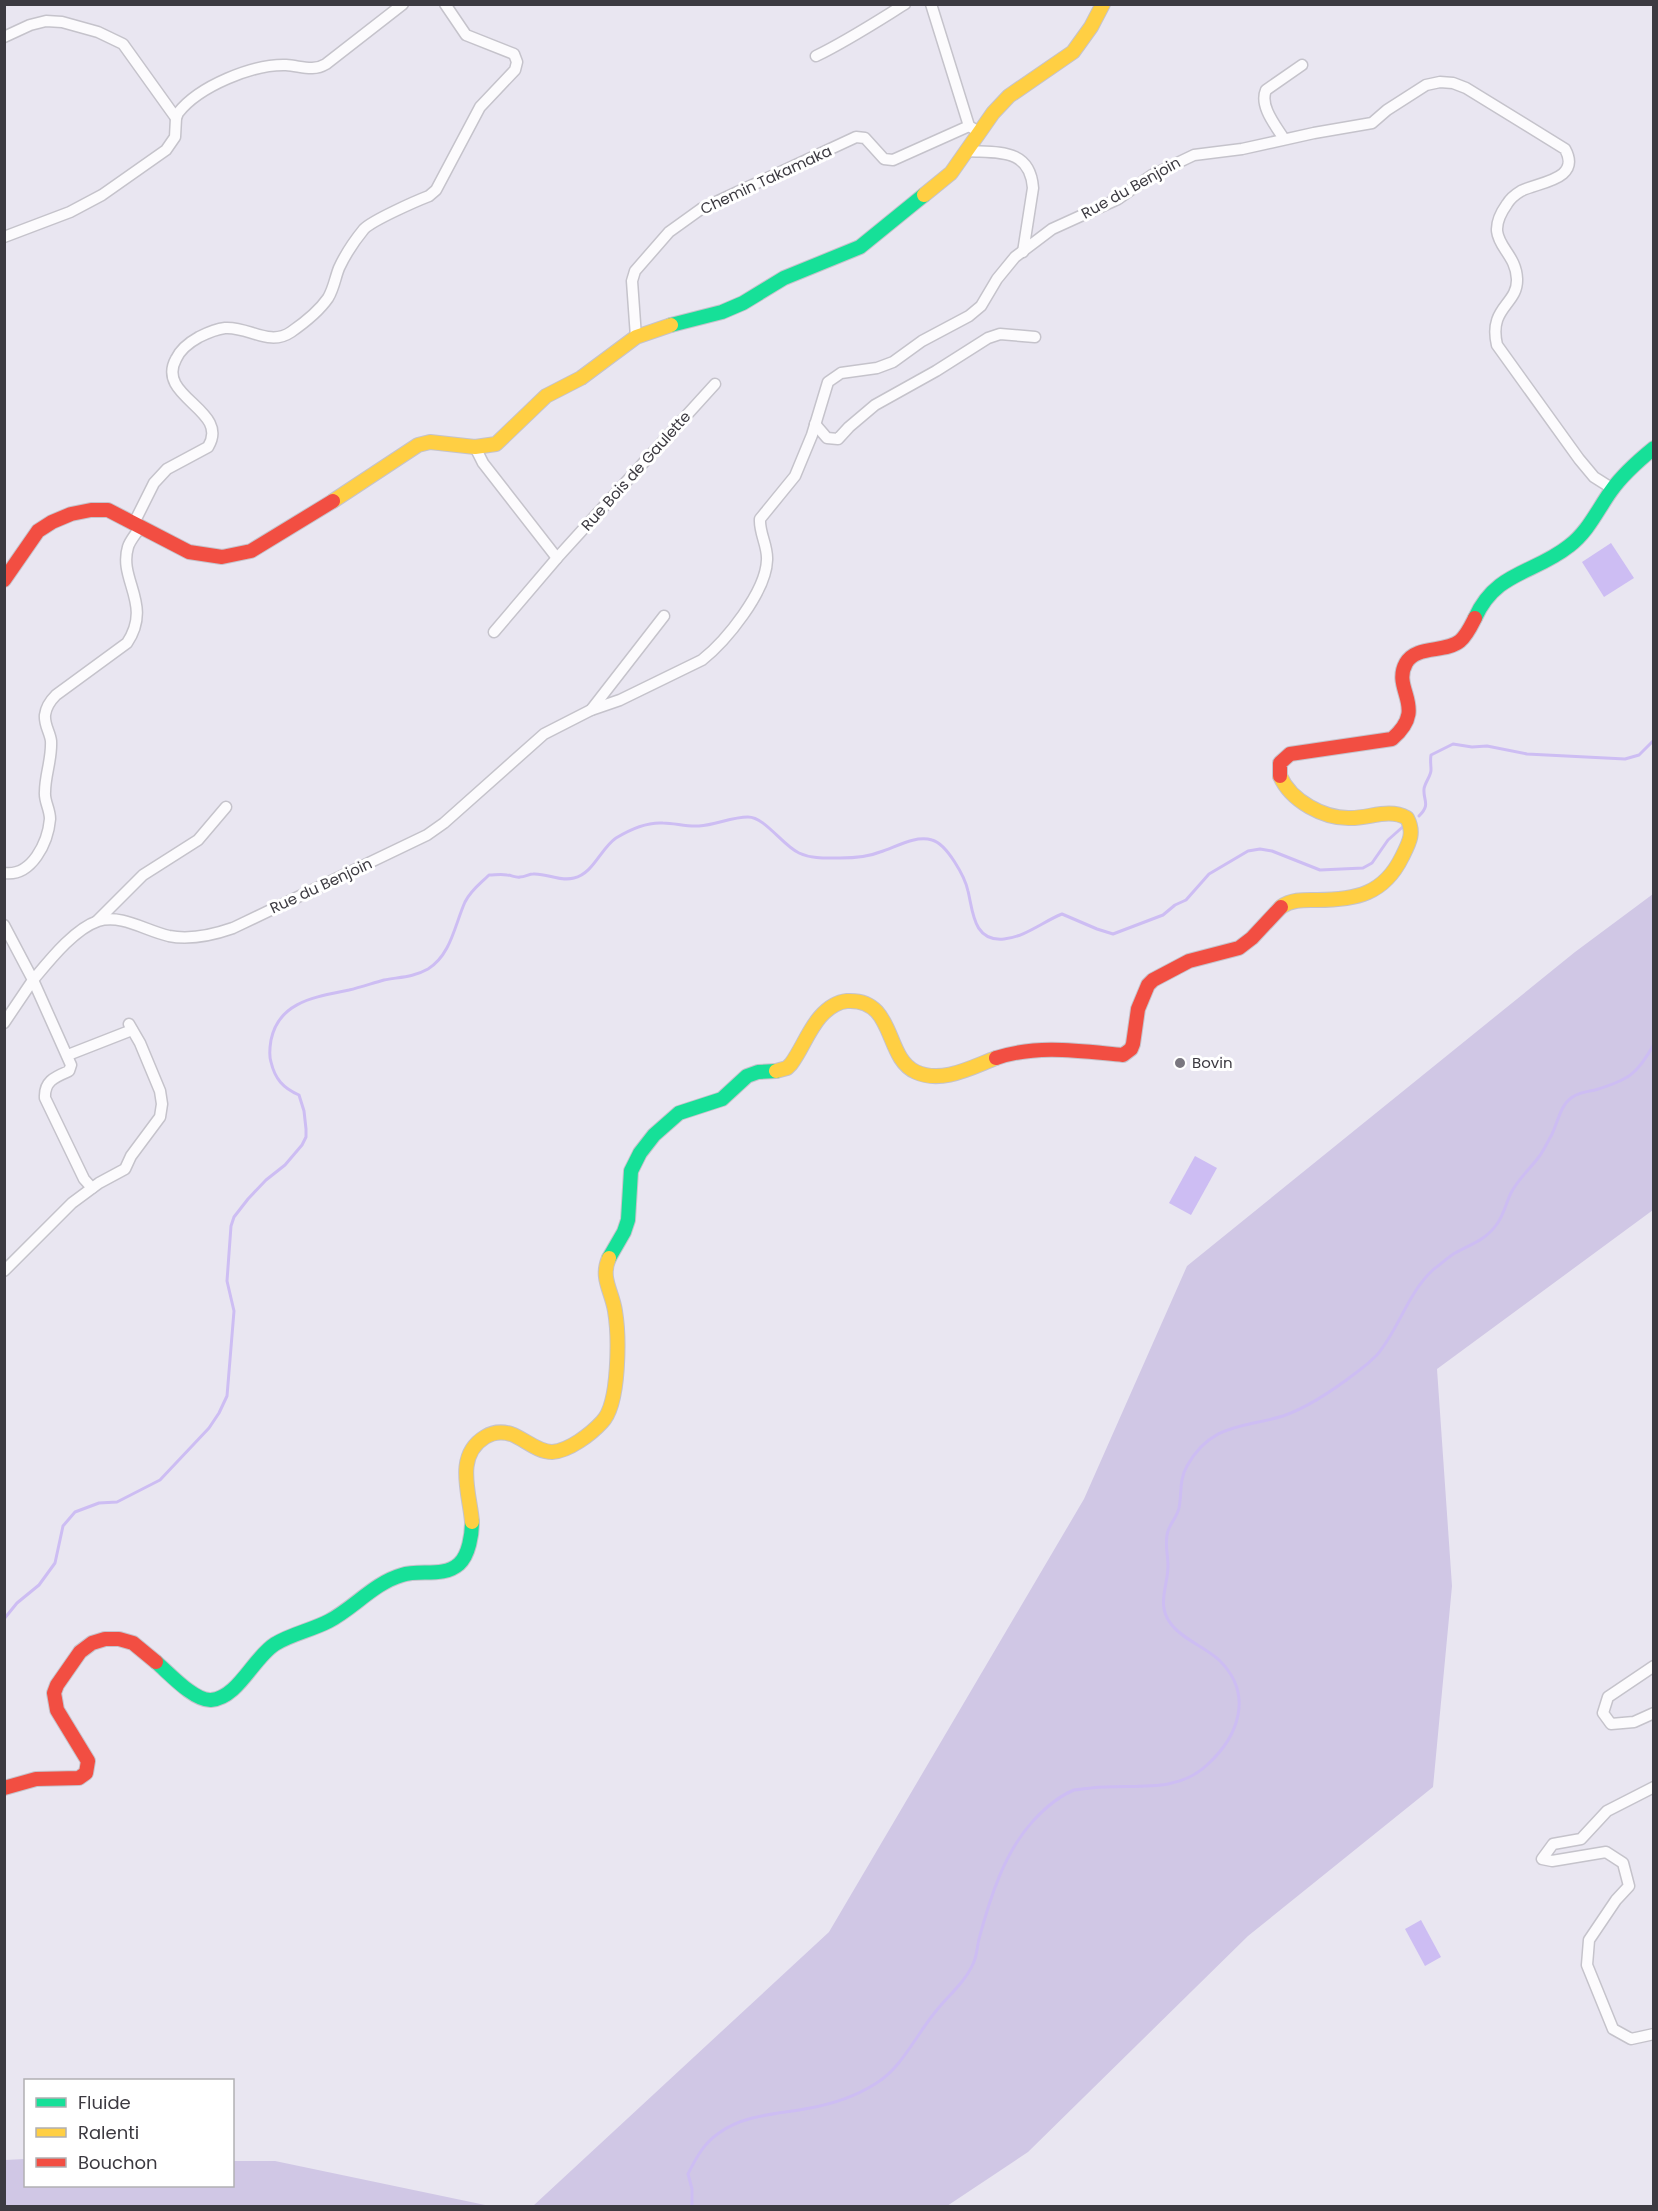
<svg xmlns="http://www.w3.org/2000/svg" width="1658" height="2211" font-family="Poppins,sans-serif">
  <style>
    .green { fill: #d0c7e5 }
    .water { fill: #cdbdf3 }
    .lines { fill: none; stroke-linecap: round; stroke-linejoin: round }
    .stream { stroke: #cdbdf3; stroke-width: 3 }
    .street-casing { stroke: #c5c3cb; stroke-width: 13 }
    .fast-casing { stroke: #c5c3cb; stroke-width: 16 }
    .slow-casing { stroke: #c5c3cb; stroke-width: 16 }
    .jam-casing { stroke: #c5c3cb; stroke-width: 16 }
    .street { stroke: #fcfbfd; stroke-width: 10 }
    .fast { stroke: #16e098; stroke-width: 14 }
    .slow { stroke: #ffcf43; stroke-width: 14 }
    .jam { stroke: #f24e42; stroke-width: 14 }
    .poi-dot { fill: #79767f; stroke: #fff; stroke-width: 2 }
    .labels { text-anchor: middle; stroke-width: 6; stroke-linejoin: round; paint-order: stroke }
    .street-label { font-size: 15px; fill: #3c3a41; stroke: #fff }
    .poi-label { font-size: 15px; fill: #3c3a41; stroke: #fff; text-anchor: start }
  </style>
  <rect width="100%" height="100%" fill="#e9e6f1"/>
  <g class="green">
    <path d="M1653,894V1210L1437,1369L1452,1586L1433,1787L1248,1936L1028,2152L947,2206H533L829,1932L1084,1499L1187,1266L1575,952Z"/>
    <path d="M25,2159L26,2186H232L233,2161H275L490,2206H5V2160Z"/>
  </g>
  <g class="water">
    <path d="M1611,543L1634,578L1604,597L1582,562Z"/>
    <path d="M1195,1156L1217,1168L1191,1215L1169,1203Z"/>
    <path d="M1421,1920L1441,1957L1425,1966L1405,1929Z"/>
  </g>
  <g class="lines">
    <g class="stream">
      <path d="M1419,816C1431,804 1423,801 1424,789C1425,782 1431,776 1431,770C1431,764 1430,761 1431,755L1453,744L1472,747L1487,746L1527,754L1625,759L1639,755L1654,740"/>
      <path d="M4,1619L17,1603L39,1585L55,1563L63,1526L75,1512L99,1503L117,1502L160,1480L209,1428L219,1413L227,1396L234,1311L227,1281L231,1226L234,1217L248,1199L266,1180L285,1165L302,1145L306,1137V1129L304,1111L299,1095C283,1088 275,1079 271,1062C269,1056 270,1046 271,1040C279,1001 316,997 349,990C361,987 373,983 384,980C400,977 414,977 428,969C451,955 455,924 465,902C471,890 480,884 489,875C495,875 501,874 507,875C511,875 516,878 520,877C525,877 529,874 533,874C547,873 560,882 574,878C593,874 601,848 616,838C629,830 647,822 663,823C675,823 686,827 699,826C716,825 731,817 748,817C765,817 783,846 799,853C812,859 826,858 840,858C853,858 868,857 880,852C896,847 915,835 932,840C947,844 965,877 968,891C973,911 973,942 1004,939C1025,937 1044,921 1062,914L1097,929L1113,934L1163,915L1175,905L1186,900L1209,874L1248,851L1260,849L1272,851L1320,870L1363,868L1372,863L1388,840L1406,824"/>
      <path d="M692,2206V2189L688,2174C696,2158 704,2143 719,2133C745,2114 780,2114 810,2108C832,2104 856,2096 875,2084C902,2068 916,2035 936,2011C948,1996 965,1982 973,1964C977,1956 977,1947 979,1939C990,1898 1004,1853 1033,1821C1044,1809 1059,1796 1074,1790C1077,1790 1089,1788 1091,1788C1131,1783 1175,1795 1207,1765C1239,1736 1254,1694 1219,1660C1205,1647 1182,1639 1171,1624C1156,1605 1168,1586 1168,1566C1168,1554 1164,1542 1168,1531C1171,1522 1177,1517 1179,1508C1182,1493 1179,1480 1187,1466C1211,1423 1243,1428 1283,1416C1309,1407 1335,1389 1357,1372C1364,1367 1371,1361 1377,1355C1399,1329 1408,1292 1434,1269C1441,1264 1448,1257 1455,1253C1471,1244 1486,1240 1497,1224C1504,1214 1506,1203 1511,1193C1518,1179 1529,1170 1538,1158C1543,1152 1547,1143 1551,1136C1557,1125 1560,1106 1571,1098C1576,1094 1589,1091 1595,1090C1628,1080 1637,1075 1654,1044"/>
    </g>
    <defs>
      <g id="street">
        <path d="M931,4L969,126L974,129"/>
        <path d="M4,37L30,25L46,21L62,22L98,32L123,44L176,118"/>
        <path d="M816,56C847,41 876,22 905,4"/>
        <path d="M1284,139C1276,126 1259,106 1266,90L1302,65"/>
        <path d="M968,151C998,153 1030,148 1033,188L1023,252"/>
        <path d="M4,237L70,212L102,195L166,150L175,137L176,118L178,113C199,86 253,64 286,65C301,66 313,72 326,64L403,4"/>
        <path d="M636,337L632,281L635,271L669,232L701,209L856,137L865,138L884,159L893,160L969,126"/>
        <path d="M815,424L827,438L838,439L849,427L875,405L936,371L988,338L1000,334L1035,337"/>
        <path d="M475,447L483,463L557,558"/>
        <path d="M134,523L154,483L167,469L208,447C231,410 155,397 176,359C180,350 190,342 199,337C207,333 216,329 225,328C248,326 269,347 291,332C304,323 319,311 328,298C334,288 335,278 339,268C345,255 355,240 364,229C373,220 416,201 429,196L436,190L480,107L515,70L517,62L514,54L466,35L445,4"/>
        <path d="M494,632L557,558L715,384"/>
        <path d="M591,710L664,616"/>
        <path d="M4,873C32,877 48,842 50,819C50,809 44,801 45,792C45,775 52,759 51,741C50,732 44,725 45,715C46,707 50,701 56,695L127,643C153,604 118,580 128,547C130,540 137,533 140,527"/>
        <path d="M97,921L143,875L198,840L226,807"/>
        <path d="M4,925L33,980L4,1023"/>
        <path d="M68,1055L132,1030"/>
        <path d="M92,1188L84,1179L45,1098C44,1081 55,1077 69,1071L71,1065L33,980C49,961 74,929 98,921C122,914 146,931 169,936C190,940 213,935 233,928L427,835L444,823L544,734L591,710L620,700L702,660C726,641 766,592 767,560C768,546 759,533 760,519L795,476L812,435L828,382L841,373L877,368L893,362L922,341L969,316L981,306L997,279L1015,257L1052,229L1118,199L1152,175L1194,155L1242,149L1314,133L1372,123L1387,110L1426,85L1440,82L1453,83L1466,88L1565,149C1582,180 1538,182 1521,191C1516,194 1510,199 1507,204C1480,242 1516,247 1517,279C1518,305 1488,307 1497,345L1579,459L1594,477L1613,489"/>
        <path d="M4,1271L72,1203L99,1183L125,1169L131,1156L160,1117L162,1104L160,1091L140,1043L129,1024"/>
        <path d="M1654,1666L1608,1697L1603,1713L1611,1724L1634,1722L1654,1713"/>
        <path d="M1654,1787L1607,1811L1581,1839L1553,1844L1542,1859L1552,1861L1606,1852L1623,1863L1629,1886L1616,1900L1589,1940L1587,1965L1613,2029L1631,2039L1654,2034"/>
      </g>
      <g id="fast">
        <path d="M671,325L722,312L743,303L784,278L860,247L924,195"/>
        <path d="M1475,618C1496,571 1534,574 1569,546C1588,532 1598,509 1611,491C1623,474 1638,461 1654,448"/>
        <path d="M609,1258L624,1232L628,1220L631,1171L640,1153L654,1135L679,1113L722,1099L747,1076L758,1072L776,1071"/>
        <path d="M156,1662C169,1673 194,1701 211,1700C238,1698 253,1658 275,1644C291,1634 312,1630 329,1621C354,1608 374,1583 402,1575C420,1569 443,1578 459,1564C469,1555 472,1534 472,1522"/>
      </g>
      <g id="slow">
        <path d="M924,195L951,173L993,113L1009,96L1073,52L1091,27L1103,4"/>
        <path d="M333,501L418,445L430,442L475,447L496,444L546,396L581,378L636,337L671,325"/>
        <path d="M1280,776C1291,801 1324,819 1351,818C1370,818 1389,808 1407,818C1415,833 1409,843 1402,857C1384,894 1356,900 1317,900C1305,900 1292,899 1281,907"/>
        <path d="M776,1071L787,1068L791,1064C802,1049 808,1031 820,1017C827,1009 836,1002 847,1001C896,998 884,1058 916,1072C942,1084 972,1067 996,1058"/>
        <path d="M472,1522C470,1494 454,1456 485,1437C493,1432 501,1431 511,1434C525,1439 537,1452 552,1452C569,1451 591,1434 602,1422C620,1404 619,1335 615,1311C612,1291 600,1278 609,1258"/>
      </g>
      <g id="jam">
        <path d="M4,580L38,531L52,522L71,514L91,510H108L189,552L222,557L251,551L333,501"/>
        <path d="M1280,776V763L1290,754L1392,739C1429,707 1391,690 1406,663C1416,645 1445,653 1460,641C1467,635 1471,626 1475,618"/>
        <path d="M996,1058C1038,1044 1080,1051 1123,1055L1131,1049L1133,1044L1138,1009L1148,985L1153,980L1189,961L1239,948L1252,938L1281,907"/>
        <path d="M4,1788L36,1779L79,1778L86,1773L88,1761L57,1710L54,1693L57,1685L80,1652L92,1643L105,1639H119L133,1643L156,1662"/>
      </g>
    </defs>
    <use href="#street" class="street-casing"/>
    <use href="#fast" class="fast-casing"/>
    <use href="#slow" class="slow-casing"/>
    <use href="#jam" class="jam-casing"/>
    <use href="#street" class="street"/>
    <use href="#fast" class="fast"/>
    <use href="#slow" class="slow"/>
    <use href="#jam" class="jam"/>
  </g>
  <circle class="poi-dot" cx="1180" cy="1063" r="6"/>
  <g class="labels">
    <g class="street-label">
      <text transform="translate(766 180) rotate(-25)" y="5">Chemin Takamaka</text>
      <text transform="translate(1131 188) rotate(-29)" y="5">Rue du Benjoin</text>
      <text transform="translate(636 471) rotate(-48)" y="5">Rue Bois de Gaulette</text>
      <text transform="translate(321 886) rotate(-25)" y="5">Rue du Benjoin</text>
    </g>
    <g class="poi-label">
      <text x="1192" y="1068">Bovin</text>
    </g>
  </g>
  <rect width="1658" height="2211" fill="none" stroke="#3c3a41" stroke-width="12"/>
  <rect x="24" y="2079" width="210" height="108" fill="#ffffff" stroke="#b1b0b3" stroke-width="1.5"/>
  <rect x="36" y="2098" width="30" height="9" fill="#16e098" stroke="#b1b0b3" stroke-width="1.5"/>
  <text x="78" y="2109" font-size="18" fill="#3c3a41">Fluide</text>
  <rect x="36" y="2128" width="30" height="9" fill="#ffcf43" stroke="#b1b0b3" stroke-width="1.5"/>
  <text x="78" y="2139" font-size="18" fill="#3c3a41">Ralenti</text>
  <rect x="36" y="2158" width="30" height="9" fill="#f24e42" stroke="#b1b0b3" stroke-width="1.5"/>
  <text x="78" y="2169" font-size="18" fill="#3c3a41">Bouchon</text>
</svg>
